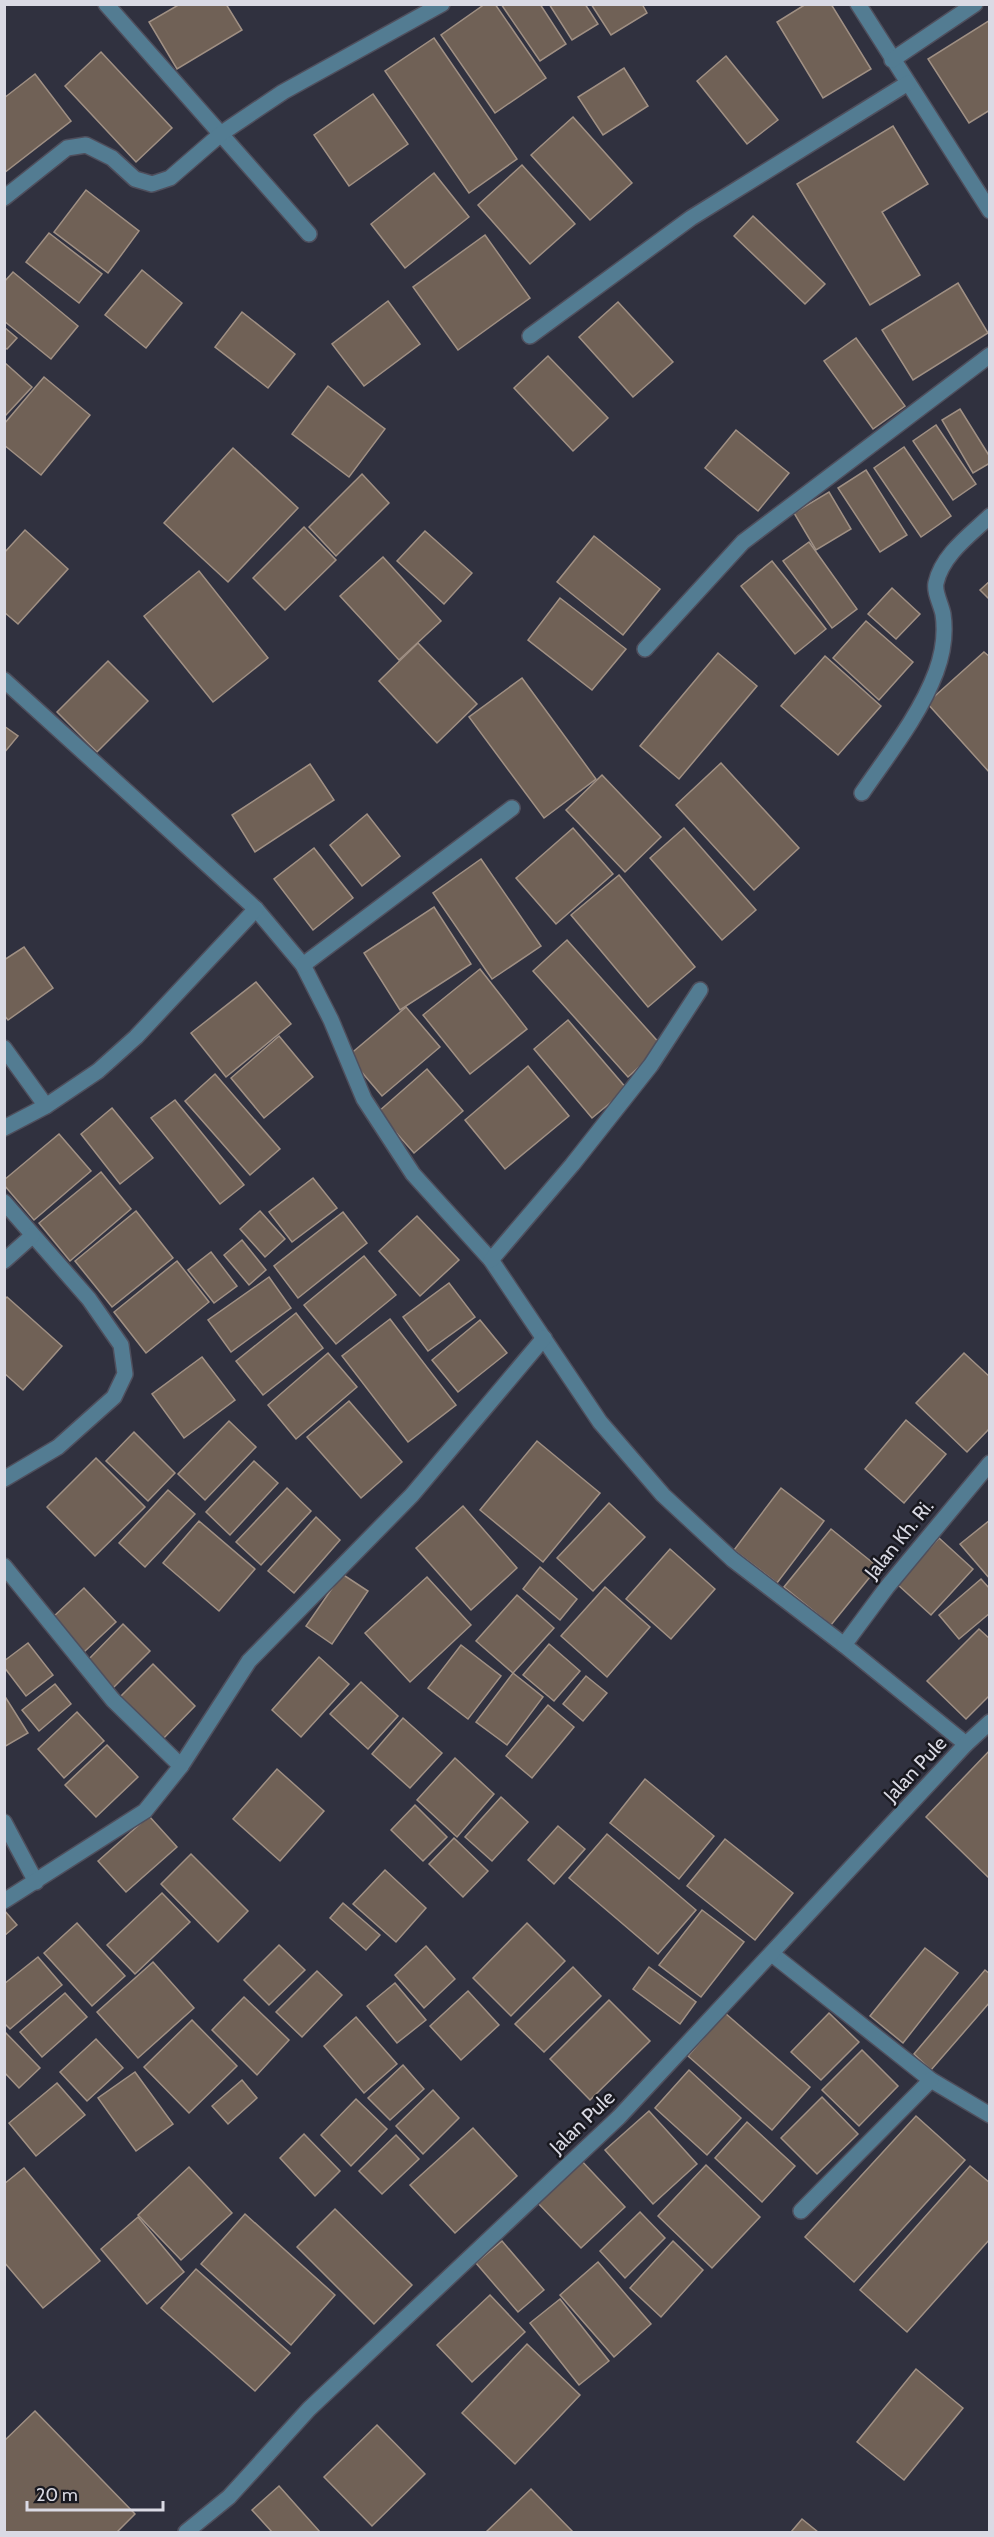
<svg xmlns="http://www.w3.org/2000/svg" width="994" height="2537" font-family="Cabin,sans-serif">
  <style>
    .building { fill: #706156; stroke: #a09084; stroke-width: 1.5 }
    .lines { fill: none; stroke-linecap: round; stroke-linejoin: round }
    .minor-casing { stroke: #4f4f5d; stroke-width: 18 }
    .minor { stroke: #537c92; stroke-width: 15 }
    .labels { text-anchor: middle; stroke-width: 5; stroke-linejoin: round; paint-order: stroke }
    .street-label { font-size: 20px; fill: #dadae4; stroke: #191920 }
  </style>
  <rect width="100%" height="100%" fill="#30313f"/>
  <g class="building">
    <path d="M180,4H226L242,30L177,69L149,22Z"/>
    <path d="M485,4H495L546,78L495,113L441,35Z"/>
    <path d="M501,4H540L566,44L540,61Z"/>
    <path d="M549,4H585L598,24L572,40Z"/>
    <path d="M591,4H642L647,13L611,35Z"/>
    <path d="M806,4H831L871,69L823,98L777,22Z"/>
    <path d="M990,20V110L969,123L928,59Z"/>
    <path d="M434,38L517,159L469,193L385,71Z"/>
    <path d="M101,52L172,128L136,162L65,86Z"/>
    <path d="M726,56L778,120L747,144L697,81Z"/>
    <path d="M624,68L648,106L603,135L578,97Z"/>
    <path d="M35,74L71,121L4,173V98Z"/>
    <path d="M373,94L408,144L349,186L314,135Z"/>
    <path d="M573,117L632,183L590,220L531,155Z"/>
    <path d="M893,126L928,184L882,212L920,275L870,305L797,184Z"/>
    <path d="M522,165L575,224L530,264L478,205Z"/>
    <path d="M434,173L469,217L405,268L371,224Z"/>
    <path d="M86,190L139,231L108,273L54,232Z"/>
    <path d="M753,216L825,284L805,304L734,236Z"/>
    <path d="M49,233L102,274L79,303L26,262Z"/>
    <path d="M485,235L530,298L458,350L413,287Z"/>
    <path d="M142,270L182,303L146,348L105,315Z"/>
    <path d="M13,272L78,326L51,359L4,321V282Z"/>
    <path d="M958,283L988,333L913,380L882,330Z"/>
    <path d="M388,301L420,344L364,386L332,344Z"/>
    <path d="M618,302L673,362L633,397L579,337Z"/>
    <path d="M242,312L295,354L268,388L215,347Z"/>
    <path d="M4,327L17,338L7,349L4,347Z"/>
    <path d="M856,338L905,406L873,429L824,361Z"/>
    <path d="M548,356L608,418L573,451L514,388Z"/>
    <path d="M4,362L32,387L6,415L4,413Z"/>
    <path d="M44,377L90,415L41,475L4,445V424Z"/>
    <path d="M328,386L385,429L349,477L292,434Z"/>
    <path d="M960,409L990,457V463L973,473L942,420Z"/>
    <path d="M936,425L976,484L953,500L913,441Z"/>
    <path d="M736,430L789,473L758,511L705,468Z"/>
    <path d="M904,447L951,516L921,537L874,468Z"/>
    <path d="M233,448L298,508L228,582L164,523Z"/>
    <path d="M866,470L907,535L880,552L838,488Z"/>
    <path d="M362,474L389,503L336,556L309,527Z"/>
    <path d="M829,492L851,529L816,550L794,513Z"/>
    <path d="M304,527L336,560L285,610L253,578Z"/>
    <path d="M25,530L68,569L18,624L4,612V553Z"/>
    <path d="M425,531L472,573L444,604L397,561Z"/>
    <path d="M594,536L660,589L623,635L557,582Z"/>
    <path d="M809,542L857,609L832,628L783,561Z"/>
    <path d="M383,557L441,621L399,660L340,596Z"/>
    <path d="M772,561L826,629L795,654L741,586Z"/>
    <path d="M199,571L268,658L213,702L144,616Z"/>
    <path d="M990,581V600L980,590Z"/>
    <path d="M892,588L920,614L896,639L868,614Z"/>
    <path d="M560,598L626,649L592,690L528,640Z"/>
    <path d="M866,621L913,662L879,700L833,658Z"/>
    <path d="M418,643L477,704L437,743L379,681Z"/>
    <path d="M984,652L990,657V773L927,703Z"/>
    <path d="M718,653L757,686L679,779L640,746Z"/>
    <path d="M825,656L881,706L838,755L781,706Z"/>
    <path d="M108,661L148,701L97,752L57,712Z"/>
    <path d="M522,678L596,779L544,818L469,717Z"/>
    <path d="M4,726L18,736L4,753Z"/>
    <path d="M721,763L799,848L754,890L676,805Z"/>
    <path d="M310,764L334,800L255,852L232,815Z"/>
    <path d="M602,775L661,837L625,872L566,810Z"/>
    <path d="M367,814L400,856L362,886L330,845Z"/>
    <path d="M573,828L613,874L556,924L516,878Z"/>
    <path d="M684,828L756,910L722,940L650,858Z"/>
    <path d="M314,848L353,898L313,930L274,879Z"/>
    <path d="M481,859L541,946L492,979L433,893Z"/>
    <path d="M619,875L695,967L648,1007L571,915Z"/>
    <path d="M434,907L471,964L400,1010L364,953Z"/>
    <path d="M567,940L662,1046L628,1077L533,971Z"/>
    <path d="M24,947L53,988L8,1020L4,1015V960Z"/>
    <path d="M480,969L527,1029L470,1074L423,1015Z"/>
    <path d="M256,982L291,1024L226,1077L191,1033Z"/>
    <path d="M406,1007L440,1047L382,1096L348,1056Z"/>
    <path d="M568,1020L627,1089L592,1118L534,1049Z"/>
    <path d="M279,1036L313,1077L264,1118L231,1078Z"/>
    <path d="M528,1066L569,1116L505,1169L465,1120Z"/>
    <path d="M427,1069L463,1111L414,1153L378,1112Z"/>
    <path d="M215,1074L280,1149L250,1175L185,1101Z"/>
    <path d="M175,1100L244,1185L220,1204L151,1118Z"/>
    <path d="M112,1108L153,1158L120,1184L81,1134Z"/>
    <path d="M59,1134L91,1171L34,1220L4,1185V1180Z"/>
    <path d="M101,1172L131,1209L70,1261L39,1223Z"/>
    <path d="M313,1178L337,1208L292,1242L269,1212Z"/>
    <path d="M136,1211L173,1258L112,1307L75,1261Z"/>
    <path d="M260,1211L285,1239L265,1257L240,1229Z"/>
    <path d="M343,1212L367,1243L298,1298L274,1266Z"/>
    <path d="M417,1216L459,1260L420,1296L379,1251Z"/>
    <path d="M242,1240L266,1270L249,1285L224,1255Z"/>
    <path d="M211,1252L237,1286L214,1303L188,1270Z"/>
    <path d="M364,1256L396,1295L336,1344L304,1305Z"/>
    <path d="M177,1261L209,1302L146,1353L114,1312Z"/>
    <path d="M269,1277L291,1308L231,1352L208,1320Z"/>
    <path d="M449,1283L475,1317L428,1351L403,1317Z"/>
    <path d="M7,1297L62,1346L23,1390L4,1373V1300Z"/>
    <path d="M296,1313L323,1348L263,1395L236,1361Z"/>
    <path d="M390,1319L456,1405L408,1442L342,1356Z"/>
    <path d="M480,1320L507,1353L458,1392L432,1360Z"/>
    <path d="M328,1353L357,1387L296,1439L268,1405Z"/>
    <path d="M964,1353L990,1377V1428L967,1452L916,1403Z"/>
    <path d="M202,1357L235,1400L184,1438L152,1394Z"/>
    <path d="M349,1401L402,1462L361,1498L307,1437Z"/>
    <path d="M906,1420L946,1454L904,1503L865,1469Z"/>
    <path d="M229,1421L256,1447L205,1500L178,1474Z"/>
    <path d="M134,1432L175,1473L148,1501L106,1461Z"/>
    <path d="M537,1441L600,1493L543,1562L480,1510Z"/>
    <path d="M96,1458L145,1507L95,1556L47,1507Z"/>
    <path d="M254,1461L278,1483L230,1535L206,1512Z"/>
    <path d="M287,1488L311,1511L261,1565L236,1542Z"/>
    <path d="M781,1488L824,1521L777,1583L734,1550Z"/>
    <path d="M168,1490L195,1514L145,1567L119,1543Z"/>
    <path d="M609,1503L645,1537L593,1591L557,1558Z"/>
    <path d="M463,1506L517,1568L471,1610L416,1548Z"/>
    <path d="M316,1517L340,1540L294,1593L268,1571Z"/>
    <path d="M990,1520V1579L960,1544Z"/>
    <path d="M199,1521L255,1569L219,1611L163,1563Z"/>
    <path d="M831,1529L878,1567L831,1625L784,1587Z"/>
    <path d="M939,1538L973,1569L931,1615L897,1584Z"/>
    <path d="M670,1549L715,1589L671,1639L626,1599Z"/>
    <path d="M540,1567L577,1599L560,1620L523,1589Z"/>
    <path d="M342,1574L368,1591L332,1644L306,1626Z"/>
    <path d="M427,1577L471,1625L410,1682L365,1633Z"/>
    <path d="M981,1579L990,1589V1613L959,1639L939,1615Z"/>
    <path d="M605,1587L650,1627L607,1677L561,1636Z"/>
    <path d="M84,1588L116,1622L84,1652L52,1618Z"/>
    <path d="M517,1595L554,1628L513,1673L476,1641Z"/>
    <path d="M123,1624L150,1651L113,1688L86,1662Z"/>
    <path d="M979,1629L990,1639V1695L966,1719L927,1681Z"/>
    <path d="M28,1643L53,1675L26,1696L4,1667V1661Z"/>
    <path d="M549,1644L580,1671L554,1701L523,1675Z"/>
    <path d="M461,1645L501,1676L468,1719L428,1688Z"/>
    <path d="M319,1657L349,1684L301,1737L272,1710Z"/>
    <path d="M153,1664L195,1706L161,1741L118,1699Z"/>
    <path d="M513,1673L543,1697L507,1745L476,1722Z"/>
    <path d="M586,1676L607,1693L583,1721L563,1704Z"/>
    <path d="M361,1682L398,1716L368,1749L330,1714Z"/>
    <path d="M55,1684L71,1704L39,1731L22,1710Z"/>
    <path d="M4,1695L28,1733L4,1747Z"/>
    <path d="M548,1705L574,1727L532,1778L506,1756Z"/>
    <path d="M77,1712L104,1741L64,1778L38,1749Z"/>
    <path d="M403,1718L442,1753L410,1788L372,1754Z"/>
    <path d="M107,1745L138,1777L96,1817L65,1785Z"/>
    <path d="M990,1750V1879L926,1817Z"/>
    <path d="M455,1758L494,1794L457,1837L417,1800Z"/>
    <path d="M277,1769L324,1811L280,1861L233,1819Z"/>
    <path d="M645,1779L714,1836L679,1879L610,1823Z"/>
    <path d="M501,1797L528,1822L492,1861L465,1837Z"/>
    <path d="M415,1805L447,1837L423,1861L391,1830Z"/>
    <path d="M149,1816L177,1847L126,1892L98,1861Z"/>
    <path d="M558,1826L585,1849L554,1884L528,1860Z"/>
    <path d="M607,1834L696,1910L658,1954L569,1878Z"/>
    <path d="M454,1838L488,1871L463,1897L429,1864Z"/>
    <path d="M725,1839L793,1893L755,1940L687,1886Z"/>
    <path d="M191,1854L248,1911L218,1942L161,1884Z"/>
    <path d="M385,1870L426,1908L396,1942L353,1904Z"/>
    <path d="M162,1893L190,1922L135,1974L107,1945Z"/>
    <path d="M343,1903L380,1935L366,1950L330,1918Z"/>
    <path d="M4,1910L17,1925L4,1936Z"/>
    <path d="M702,1910L744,1942L701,1997L659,1965Z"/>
    <path d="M77,1923L125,1976L92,2006L44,1953Z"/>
    <path d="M527,1923L565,1961L511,2016L473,1978Z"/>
    <path d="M279,1945L305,1970L269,2005L244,1980Z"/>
    <path d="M426,1946L455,1979L424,2008L395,1975Z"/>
    <path d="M925,1948L958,1973L903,2043L870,2016Z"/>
    <path d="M38,1957L62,1985L10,2029L4,2023V1984Z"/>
    <path d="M153,1962L194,2008L138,2058L97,2012Z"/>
    <path d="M573,1967L601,1996L544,2052L515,2024Z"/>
    <path d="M649,1967L696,2002L680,2024L633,1989Z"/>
    <path d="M985,1970L990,1974V2002L931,2070L914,2054Z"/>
    <path d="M317,1971L342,1995L302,2037L276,2012Z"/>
    <path d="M395,1983L426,2020L397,2043L367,2006Z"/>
    <path d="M468,1991L499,2025L461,2060L430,2026Z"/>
    <path d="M65,1993L87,2017L42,2057L20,2032Z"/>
    <path d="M244,1997L289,2040L257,2075L212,2030Z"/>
    <path d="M609,2000L650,2041L590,2100L550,2059Z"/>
    <path d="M725,2013L810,2087L772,2130L688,2056Z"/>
    <path d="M829,2013L859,2042L821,2080L791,2052Z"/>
    <path d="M356,2017L397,2064L364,2093L324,2046Z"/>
    <path d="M192,2020L237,2066L189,2113L144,2067Z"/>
    <path d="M4,2031L40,2068L19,2088L4,2072Z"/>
    <path d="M96,2039L123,2068L87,2101L60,2072Z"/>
    <path d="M862,2050L898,2086L859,2126L822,2090Z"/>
    <path d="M403,2065L424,2089L390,2120L368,2098Z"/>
    <path d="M689,2070L741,2118L707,2155L655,2108Z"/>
    <path d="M135,2072L173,2124L136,2151L98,2098Z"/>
    <path d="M242,2080L257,2098L228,2124L212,2106Z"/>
    <path d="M57,2083L85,2115L36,2156L9,2123Z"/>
    <path d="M433,2090L459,2118L423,2154L396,2126Z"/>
    <path d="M822,2097L858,2134L817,2174L781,2138Z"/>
    <path d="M356,2099L387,2129L351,2166L321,2135Z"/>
    <path d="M649,2111L697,2164L653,2204L605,2150Z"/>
    <path d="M916,2116L965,2160L854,2282L805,2237Z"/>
    <path d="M747,2122L795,2166L762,2202L715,2158Z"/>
    <path d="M473,2128L517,2176L455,2233L410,2185Z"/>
    <path d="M304,2134L340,2171L315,2196L280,2158Z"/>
    <path d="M396,2135L419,2159L382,2194L359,2171Z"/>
    <path d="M579,2158L625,2207L581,2248L535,2200Z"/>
    <path d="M706,2165L760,2217L712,2268L658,2216Z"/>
    <path d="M970,2166L990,2183V2239L907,2332L860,2290Z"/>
    <path d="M189,2167L232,2213L181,2260L138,2215Z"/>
    <path d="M24,2168L100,2261L43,2308L4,2262V2184Z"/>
    <path d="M335,2209L412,2285L374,2324L297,2247Z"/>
    <path d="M640,2212L665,2238L625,2278L600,2251Z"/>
    <path d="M245,2214L335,2295L291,2345L201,2264Z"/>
    <path d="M138,2217L184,2272L147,2304L101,2249Z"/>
    <path d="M502,2241L544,2290L518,2312L476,2263Z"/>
    <path d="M673,2241L703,2270L661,2317L630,2288Z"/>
    <path d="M598,2262L651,2324L614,2357L560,2295Z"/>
    <path d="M196,2269L290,2353L255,2391L161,2308Z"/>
    <path d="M490,2295L525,2332L472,2382L437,2345Z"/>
    <path d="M560,2299L609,2361L579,2385L530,2323Z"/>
    <path d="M527,2344L580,2395L515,2464L462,2413Z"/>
    <path d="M916,2369L963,2408L904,2480L857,2442Z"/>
    <path d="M35,2411L135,2514L117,2532H4V2441Z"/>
    <path d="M377,2425L425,2474L372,2526L324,2477Z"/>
    <path d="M279,2486L320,2532H272L252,2510Z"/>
    <path d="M531,2489L573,2532H486Z"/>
    <path d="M802,2519L818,2532H791Z"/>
  </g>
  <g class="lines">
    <defs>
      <g id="minor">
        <path d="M106,4L309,234"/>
        <path d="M858,4L990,211"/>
        <path d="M892,60L975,4"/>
        <path d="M4,198L67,148L86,145L112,158L135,179L152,184L170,178L222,133L283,92L442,4"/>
        <path d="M530,336L691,218L908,83"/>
        <path d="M645,649L743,542L990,355"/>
        <path d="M4,680L256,909L303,965L331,1020L364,1099L413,1174L491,1260L600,1422L663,1495L732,1559L844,1645L966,1744"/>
        <path d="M862,793C888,755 920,715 936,672C943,653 946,634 943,614C941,604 934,592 936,583C942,555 970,535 990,516"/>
        <path d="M303,965L512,808"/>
        <path d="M4,1048L46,1106"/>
        <path d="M4,1128L46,1106L98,1071L136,1037L256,909"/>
        <path d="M4,1202L89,1299L121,1345L125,1374L114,1397L58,1447L4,1479"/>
        <path d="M491,1260L572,1165L651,1065L700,990"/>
        <path d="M4,1261L32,1236"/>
        <path d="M4,1566L113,1700L181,1766"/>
        <path d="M844,1645L887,1587L990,1463"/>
        <path d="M4,1822L36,1882"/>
        <path d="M4,1901L145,1811L181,1766L249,1661L412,1495L544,1338"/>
        <path d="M772,1954L931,2080L990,2115"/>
        <path d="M801,2211L931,2080"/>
        <path d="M186,2532L229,2497L309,2409L619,2117L966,1744L990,1722"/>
      </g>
    </defs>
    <use href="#minor" class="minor-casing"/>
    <use href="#minor" class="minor"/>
  </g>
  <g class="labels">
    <g class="street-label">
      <text transform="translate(899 1539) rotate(-51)" y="7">Jalan Kh. Ri.</text>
      <text transform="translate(915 1769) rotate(-47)" y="7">Jalan Pule</text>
      <text transform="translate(582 2122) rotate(-44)" y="7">Jalan Pule</text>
    </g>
  </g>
  <rect width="994" height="2537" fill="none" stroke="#dadae4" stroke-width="12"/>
  <path d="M27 2501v9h136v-9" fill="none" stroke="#dadae4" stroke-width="3"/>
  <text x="36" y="2501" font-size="18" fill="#dadae4" stroke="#191920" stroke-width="4.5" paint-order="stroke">20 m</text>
</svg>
